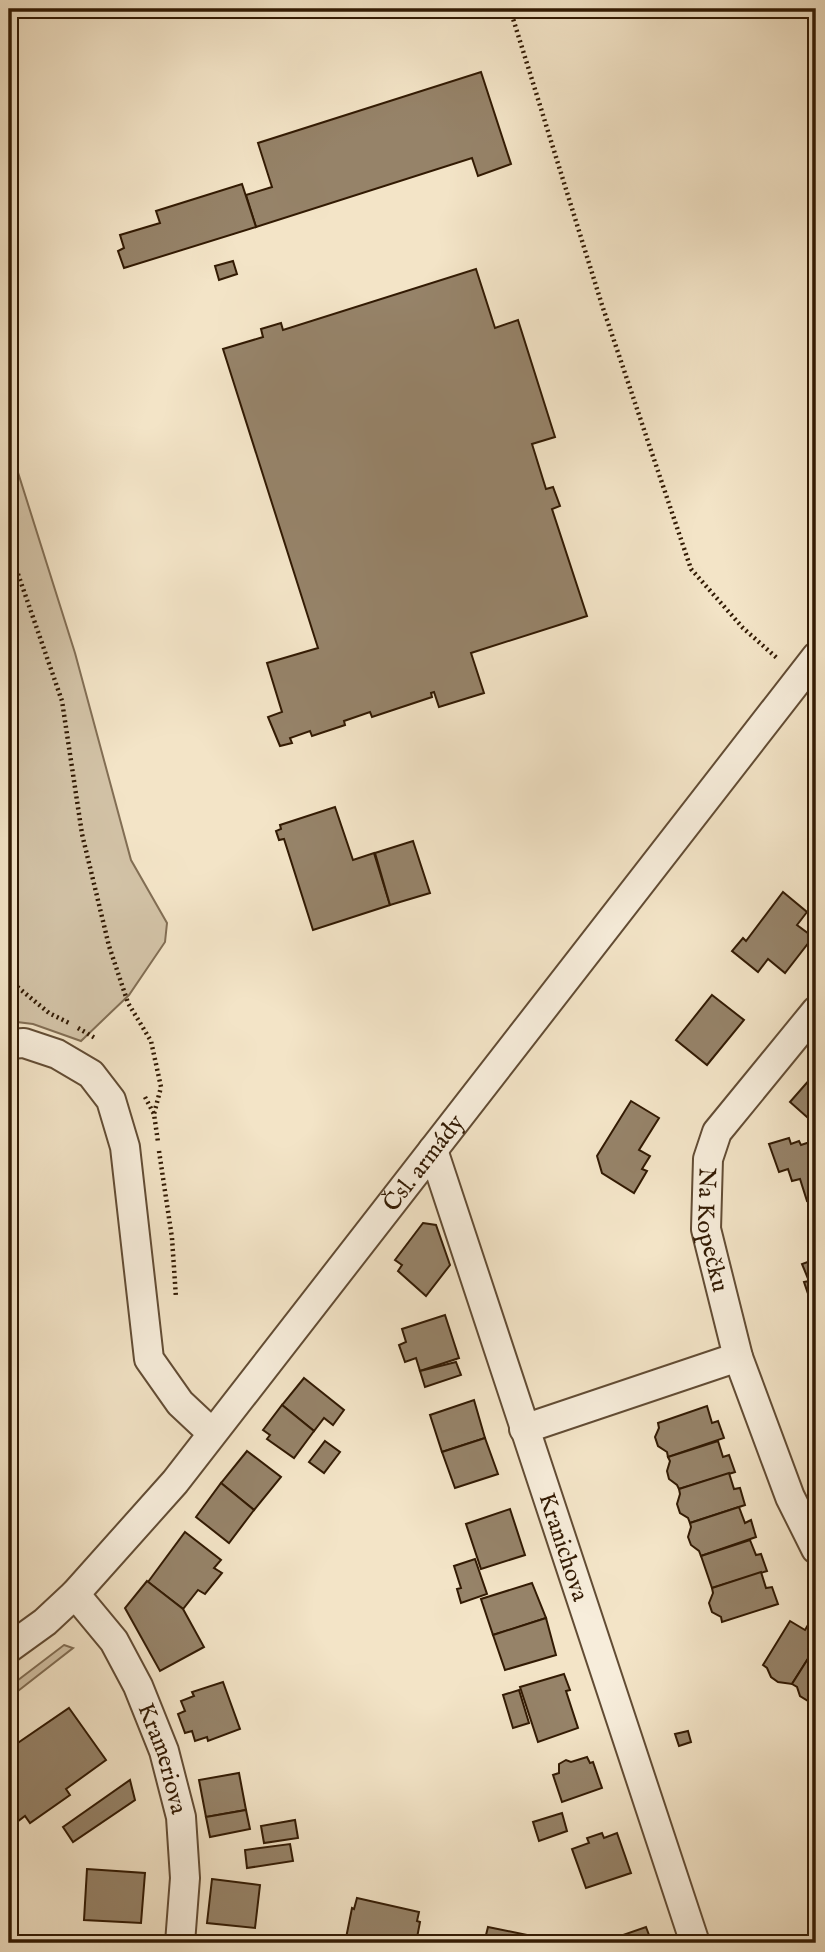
<svg xmlns="http://www.w3.org/2000/svg" width="825" height="1952" font-family="'IM FELL English',serif">
  <style>
    .green { fill: #d2c2a6; stroke: #826e54; stroke-width: 2 }
    .building { fill: #968369; stroke: #321a03; stroke-width: 2 }
    .lines { fill: none; stroke-linecap: round; stroke-linejoin: round }
    .street-casing { stroke: #624c34; stroke-width: 32 }
    .path { stroke: #321a03; stroke-width: 4.5; stroke-dasharray: 2 3.5; stroke-linecap: butt }
    .street { stroke: #f7eddb; stroke-width: 28 }
    .labels { text-anchor: middle; stroke-width: 7; stroke-linejoin: round; paint-order: stroke }
    .street-label { font-size: 24px; fill: #321a03; stroke: #f7eddb }
  </style>
  <rect width="100%" height="100%" fill="#f3e4c7"/>
  <filter id="stains"><feTurbulence type="fractalNoise" baseFrequency=".00286" numOctaves="4"/><feColorMatrix values="0 0 0 0 .2 0 0 0 0 .09 0 0 0 0 .02 0 0 0 .5 -.17"/></filter>
  <radialGradient id="worn" r=".72"><stop offset=".6" stop-color="#630" stop-opacity="0"/><stop offset="1" stop-color="#630" stop-opacity=".3"/></radialGradient>
  <g class="green">
    <path d="M9,444L75,653L131,860L167,923L165,942L129,995L81,1041L33,1024L9,1021Z"/>
    <path d="M64,1645L73,1648L9,1698V1687Z"/>
  </g>
  <g class="building">
    <path d="M481,72L511,164L478,176L472,158L256,227L246,195L272,187L258,143Z"/>
    <path d="M242,184L256,227L124,268L118,251L124,248L120,235L160,223L156,211Z"/>
    <path d="M233,261L237,274L219,280L215,266Z"/>
    <path d="M476,269L495,328L518,320L555,437L532,444L546,489L553,487L560,506L552,509L587,616L471,653L484,693L439,707L434,692L431,693L432,697L372,717L370,712L344,721L345,725L312,736L310,731L290,738L292,743L280,746L268,717L282,712L267,663L318,648L223,349L263,337L261,329L281,323L283,330Z"/>
    <path d="M335,807L353,860L374,853L390,905L313,930L284,839L279,840L276,831L281,829L280,825Z"/>
    <path d="M413,841L430,893L390,905L375,853Z"/>
    <path d="M783,892L807,912L797,925L813,937L785,973L768,959L758,972L732,951L743,938L746,941Z"/>
    <path d="M712,995L744,1020L707,1065L676,1040Z"/>
    <path d="M811,1078L816,1083V1125L790,1102Z"/>
    <path d="M631,1101L659,1118L639,1150L650,1156L642,1169L647,1171L634,1193L602,1173L597,1156Z"/>
    <path d="M789,1138L791,1144L799,1141L801,1145L816,1140V1198L807,1201L800,1179L792,1181L788,1169L779,1172L769,1144Z"/>
    <path d="M423,1223L436,1225L450,1265L426,1296L398,1271L402,1265L395,1260Z"/>
    <path d="M816,1259V1317L804,1282L809,1281L802,1264Z"/>
    <path d="M445,1315L459,1358L420,1371L416,1358L405,1362L399,1345L406,1342L402,1329Z"/>
    <path d="M456,1362L461,1375L425,1387L420,1371Z"/>
    <path d="M304,1378L344,1410L333,1425L324,1418L314,1431L282,1405Z"/>
    <path d="M474,1400L485,1438L442,1452L430,1415Z"/>
    <path d="M282,1405L314,1431L294,1458L267,1439L270,1435L263,1430Z"/>
    <path d="M707,1406L712,1423L718,1421L724,1438L668,1457L667,1452L658,1446L655,1437L659,1428L658,1423Z"/>
    <path d="M485,1438L498,1474L455,1488L442,1452Z"/>
    <path d="M325,1441L340,1452L324,1473L309,1462Z"/>
    <path d="M718,1441L723,1457L729,1455L735,1472L679,1489L677,1485L669,1479L667,1471L670,1461L668,1457Z"/>
    <path d="M247,1451L281,1477L254,1510L221,1483Z"/>
    <path d="M729,1473L734,1489L740,1488L745,1505L690,1523L688,1518L680,1513L677,1504L680,1494L679,1489Z"/>
    <path d="M221,1483L254,1510L229,1543L196,1517Z"/>
    <path d="M739,1507L745,1523L751,1520L756,1537L701,1556L699,1551L691,1545L688,1537L691,1527L690,1523Z"/>
    <path d="M510,1509L525,1555L481,1569L466,1524Z"/>
    <path d="M185,1532L221,1560L214,1568L222,1573L205,1594L198,1590L183,1609L148,1582Z"/>
    <path d="M750,1540L756,1555L761,1554L767,1571L712,1588L701,1556Z"/>
    <path d="M475,1559L487,1594L461,1603L457,1589L461,1588L454,1566Z"/>
    <path d="M761,1572L766,1588L772,1587L778,1604L722,1622L721,1617L712,1612L709,1603L713,1593L712,1588Z"/>
    <path d="M147,1581L183,1609L204,1647L160,1671L125,1608Z"/>
    <path d="M532,1583L546,1618L493,1635L481,1599Z"/>
    <path d="M546,1618L556,1655L505,1670L493,1635Z"/>
    <path d="M790,1621L805,1630L808,1625L816,1630V1646L792,1684L778,1682L771,1677L767,1668L763,1665Z"/>
    <path d="M816,1646V1700L808,1701L800,1696L797,1687L792,1684Z"/>
    <path d="M564,1674L570,1690L566,1691L578,1728L538,1742L520,1687Z"/>
    <path d="M223,1682L240,1729L208,1741L207,1737L195,1741L192,1731L185,1733L178,1714L185,1711L181,1701L194,1696L192,1692Z"/>
    <path d="M519,1690L529,1723L513,1728L503,1695Z"/>
    <path d="M69,1708L106,1760L66,1789L70,1795L30,1823L25,1816L9,1828V1749Z"/>
    <path d="M688,1731L691,1742L679,1746L675,1734Z"/>
    <path d="M587,1757L590,1763L593,1762L602,1788L562,1802L553,1775L559,1773V1764L566,1760L571,1762Z"/>
    <path d="M239,1773L246,1810L206,1817L199,1780Z"/>
    <path d="M130,1780L135,1800L73,1842L63,1827Z"/>
    <path d="M246,1810L250,1829L210,1837L206,1817Z"/>
    <path d="M562,1813L567,1831L539,1841L533,1822Z"/>
    <path d="M295,1820L298,1838L264,1843L261,1826Z"/>
    <path d="M602,1833L604,1838L617,1833L631,1873L586,1888L572,1849L589,1843L587,1838Z"/>
    <path d="M290,1844L293,1861L247,1868L245,1850Z"/>
    <path d="M87,1869L145,1873L141,1923L84,1920Z"/>
    <path d="M212,1879L260,1885L255,1928L207,1923Z"/>
    <path d="M357,1898L419,1912L417,1921L420,1922L416,1943H345L352,1908L354,1909Z"/>
    <path d="M488,1927L537,1937L536,1943H484Z"/>
    <path d="M646,1927L652,1943H619L617,1937Z"/>
  </g>
  <g class="lines">
    <defs>
      <g id="street">
        <path id="s1" d="M816,1011L717,1132L708,1159L706,1229L738,1357L790,1497L816,1549"/>
        <path d="M9,1044L24,1043L57,1054L91,1074L111,1100L125,1147L149,1359L180,1403L212,1433"/>
        <path id="s2" d="M433,1150L695,1943"/>
        <path d="M524,1429L738,1357"/>
        <path id="s3" d="M75,1594L114,1641L138,1686L164,1751L181,1817L185,1878L180,1943"/>
        <path id="s4" d="M9,1648L45,1622L75,1594L175,1482L816,657"/>
      </g>
    </defs>
    <use href="#street" class="street-casing"/>
    <g class="path">
      <path d="M510,9L602,305L691,569L743,628L778,659"/>
      <path d="M9,548L62,701L82,834L109,946L128,1003L151,1041L161,1087L154,1114"/>
      <path d="M9,980L49,1013L71,1024"/>
      <path d="M78,1028L95,1038"/>
      <path d="M145,1097L154,1114L158,1142"/>
      <path d="M159,1151L172,1238L176,1298"/>
    </g>
    <use href="#street" class="street"/>
  </g>
  <g class="labels">
    <g class="street-label">
      <text dy="8" stroke="none"><textPath href="#s4" startOffset="640">Čsl. armády</textPath></text>
      <text dy="8" stroke="none"><textPath href="#s1" startOffset="256">Na Kopečku</textPath></text>
      <text dy="8" stroke="none"><textPath href="#s2" startOffset="418">Kranichova</textPath></text>
      <text dy="8" stroke="none"><textPath href="#s3" startOffset="189">Krameriova</textPath></text>
    </g>
  </g>
  <rect width="825" height="1952" fill="none" stroke="#f3e4c7" stroke-width="35"/>
  <rect x="10" y="10" width="804" height="1931" fill="none" stroke="#321a03" stroke-width="3.5"/>
  <rect x="18" y="18" width="790" height="1917" fill="none" stroke="#321a03" stroke-width="2"/>
  <rect width="100%" height="100%" filter="url(#stains)"/>
  <rect width="100%" height="100%" fill="url(#worn)"/>
</svg>
